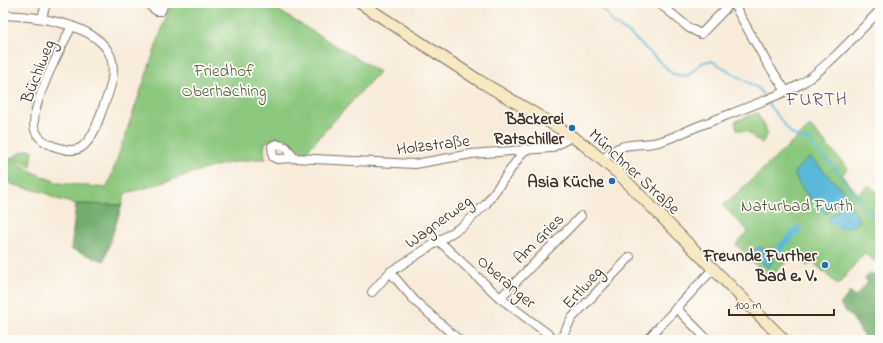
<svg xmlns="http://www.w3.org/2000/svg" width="883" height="343" font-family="'Indie Flower',sans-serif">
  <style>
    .green { fill: #8bc77d; stroke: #63784e }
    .forest { fill: #70ac6c; stroke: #566b45 }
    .water { fill: #5ab9d8; stroke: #4a727b }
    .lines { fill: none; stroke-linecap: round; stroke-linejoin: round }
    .stream { stroke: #5ab9d8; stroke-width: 2 }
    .canal { stroke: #5ab9d8; stroke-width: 7 }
    .street-casing { stroke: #7d6e5f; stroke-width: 10 }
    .secondary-casing { stroke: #7d6e5f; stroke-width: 13 }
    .street { stroke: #fff; stroke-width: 8 }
    .secondary { stroke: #f6e9c3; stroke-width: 11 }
    .poi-dot { fill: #1f6fb2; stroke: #fdfcf7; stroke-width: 1.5 }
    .labels { text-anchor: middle; stroke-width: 3.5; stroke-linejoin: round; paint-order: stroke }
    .park-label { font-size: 17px; fill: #53593a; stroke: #fdfcf7 }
    .street-label { font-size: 17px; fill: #3b2a1e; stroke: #fdfcf7 }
    .poi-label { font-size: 17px; font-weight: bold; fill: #3b2a1e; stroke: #fdfcf7; text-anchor: end }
    .quarter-label { font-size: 19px; letter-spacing: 1px; fill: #655162; stroke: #fdfcf7 }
  </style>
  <rect width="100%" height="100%" fill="#fdfcf7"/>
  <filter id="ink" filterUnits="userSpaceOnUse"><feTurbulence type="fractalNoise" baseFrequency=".025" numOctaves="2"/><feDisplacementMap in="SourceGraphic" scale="8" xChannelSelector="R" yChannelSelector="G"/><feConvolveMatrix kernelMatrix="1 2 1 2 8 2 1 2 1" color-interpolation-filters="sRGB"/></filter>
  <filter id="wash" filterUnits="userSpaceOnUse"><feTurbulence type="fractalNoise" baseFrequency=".012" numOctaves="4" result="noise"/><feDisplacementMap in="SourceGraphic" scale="16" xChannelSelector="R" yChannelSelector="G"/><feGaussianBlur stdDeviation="0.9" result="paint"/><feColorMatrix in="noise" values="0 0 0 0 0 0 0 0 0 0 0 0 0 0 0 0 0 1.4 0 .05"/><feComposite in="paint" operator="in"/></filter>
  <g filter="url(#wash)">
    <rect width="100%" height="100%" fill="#f8ebd9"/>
    <g class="green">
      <path d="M171,3H266L379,72L303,155C291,141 282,131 265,143L264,152L266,159C216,159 173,183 125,193L122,205L76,204L53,198L46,193L10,184L8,181L3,178V155L37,174L59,183L107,188Z"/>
      <path d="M757,113L766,128L767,135L762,143C751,140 754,130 737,130L735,121Z"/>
      <path d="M810,126L848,168L842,175L858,194L869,185L880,195V255L875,261L864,253L838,285L813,262L807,266L795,254L768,279L736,244L748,231L723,206Z"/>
      <path d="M26,150H33L31,167L11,158Z"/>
    </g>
    <g class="forest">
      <path d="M76,204L122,205L104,261L71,249Z"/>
      <path d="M880,268V340H866L854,320L840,305L850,292L855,297L868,282L865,279L870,273L873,276Z"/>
    </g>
    <g class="water">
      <path d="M810,157L847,195L826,214C814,202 799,189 794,172Z"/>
      <path d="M847,201L860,221C847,230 839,231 827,220Z"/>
      <path d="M759,246L774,260L768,268L752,255Z"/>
    </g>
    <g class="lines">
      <g class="stream">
        <path d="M596,3L608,15L612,23L628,32L673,74L687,76L703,62L712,61L759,89L765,98"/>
        <path d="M767,102L790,132L798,138L810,140L815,149L835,168L880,226"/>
      </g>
      <path class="canal" d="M778,250L798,229"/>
    </g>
  </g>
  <g filter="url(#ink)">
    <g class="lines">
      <defs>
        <g id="street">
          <path d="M151,3V7L157,11H161L164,3"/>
          <path d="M659,3L689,28L701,34L731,3"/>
          <path d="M733,3L767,63L786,91"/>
          <path d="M3,15C34,16 98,23 111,57C116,73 110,90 104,105C99,118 94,138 82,147C73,153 62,149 53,146C45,143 38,138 35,130C28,110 62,45 72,26"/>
          <path d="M42,18L46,3"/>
          <path d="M294,158L286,147L276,144L272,146L273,157L277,159L294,158L415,164L471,154L551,148L573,136"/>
          <path d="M603,160C619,140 636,147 658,142C674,138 689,129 704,124C735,112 767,101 797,86C822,73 859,32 880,10"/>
          <path d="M440,242L500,298L556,340"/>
          <path d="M390,272L415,301L459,340"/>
          <path d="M372,292L390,272L464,225L486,204L525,149"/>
          <path d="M500,298L581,216"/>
          <path d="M676,308L708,340"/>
          <path d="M560,340L572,318L630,257"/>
          <path d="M647,340L712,270"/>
        </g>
        <path id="secondary" d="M360,3L478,80L559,128L583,144L618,173L784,340"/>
      </defs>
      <use href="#street" class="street-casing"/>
      <use href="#secondary" class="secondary-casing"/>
      <use href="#street" class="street"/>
      <use href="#secondary" class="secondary"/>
    </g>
  </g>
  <g class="poi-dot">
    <circle cx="572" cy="128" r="4"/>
    <circle cx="612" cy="181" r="4"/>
    <circle cx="825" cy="265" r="4"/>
  </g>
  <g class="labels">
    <g class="park-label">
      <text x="224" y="76">Friedhof<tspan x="224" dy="20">Oberhaching</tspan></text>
      <text x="797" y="211">Naturbad Furth</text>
    </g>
    <g class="street-label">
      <text transform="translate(37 71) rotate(-69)" y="6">Büchlweg</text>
      <text transform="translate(433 144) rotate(-7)" y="6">Holzstraße</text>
      <text transform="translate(635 171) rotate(43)" y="6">Münchner Straße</text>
      <text transform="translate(438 221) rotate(-36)" y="6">Wagnerweg</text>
      <text transform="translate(538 238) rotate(-45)" y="6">Am Gries</text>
      <text transform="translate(507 281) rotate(41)" y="6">Oberanger</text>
      <text transform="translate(582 287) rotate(-48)" y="6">Ertlweg</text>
    </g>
    <g class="poi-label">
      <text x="564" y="124">Bäckerei<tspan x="564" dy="20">Ratschiller</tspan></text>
      <text x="604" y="187">Asia Küche</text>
      <text x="817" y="261">Freunde Further<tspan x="817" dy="20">Bad e. V.</tspan></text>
    </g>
    <g class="quarter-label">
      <text x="817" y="105">FURTH</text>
    </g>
  </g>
  <rect width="883" height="343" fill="none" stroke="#fdfcf7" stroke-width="16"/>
  <path d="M729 309v6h105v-6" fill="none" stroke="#3b2a1e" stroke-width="2"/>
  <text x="735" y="309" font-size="12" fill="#3b2a1e" stroke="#fdfcf7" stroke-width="3" paint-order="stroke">100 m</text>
</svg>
